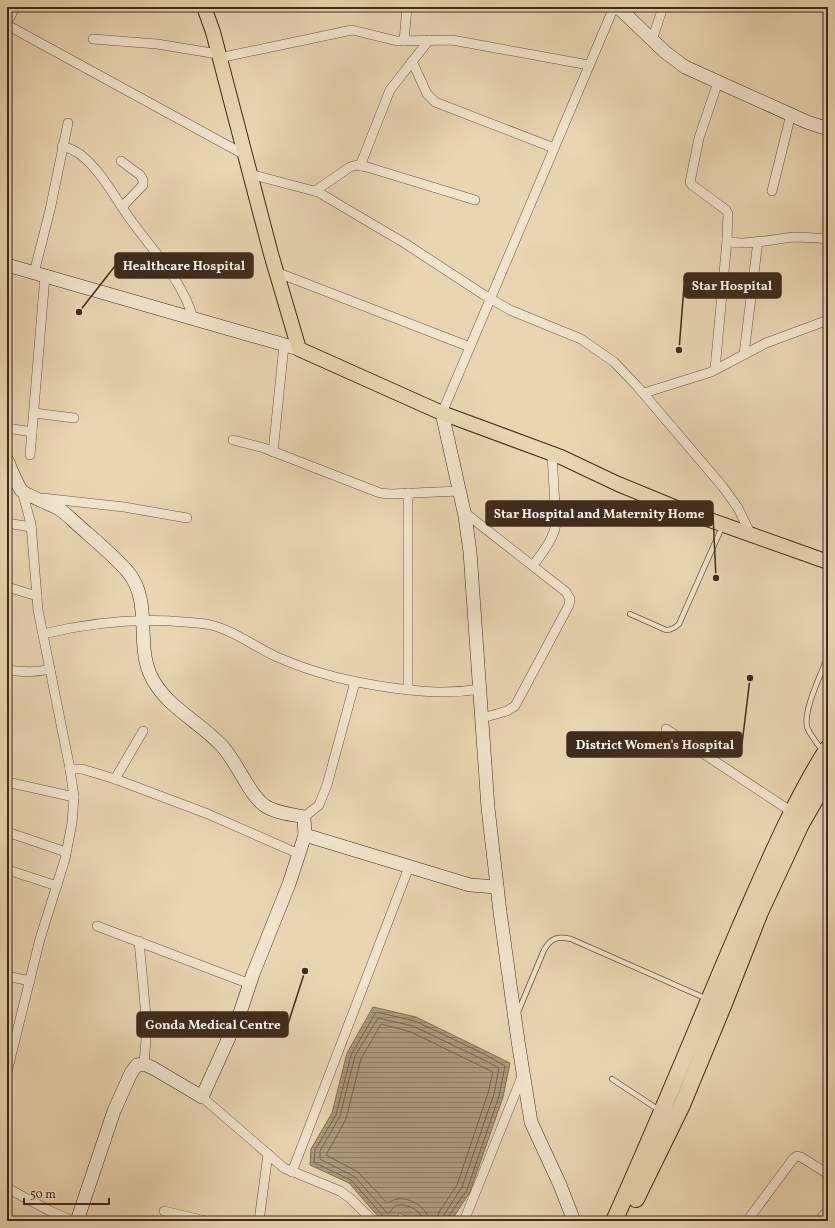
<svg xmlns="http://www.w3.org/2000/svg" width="835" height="1228" font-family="Vollkorn,serif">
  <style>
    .water { fill: url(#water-rules); stroke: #826f56 }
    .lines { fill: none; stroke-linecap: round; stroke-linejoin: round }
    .shore { stroke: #77644c; stroke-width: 1 }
    .lane-casing { stroke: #6a5640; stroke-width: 6 }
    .street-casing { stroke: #6a5640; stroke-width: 10 }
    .secondary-casing { stroke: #3f2b1a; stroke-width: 14 }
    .primary-casing { stroke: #3f2b1a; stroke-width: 16 }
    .highway-casing { stroke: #3f2b1a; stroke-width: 18 }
    .lane { stroke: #f1e4cc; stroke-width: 4.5 }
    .street { stroke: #f1e4cc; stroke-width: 9 }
    .secondary { stroke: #f1e4cc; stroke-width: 13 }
    .primary { stroke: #e9d6b1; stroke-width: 14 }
    .highway { stroke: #e9d6b1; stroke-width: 16 }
    .leader { fill: none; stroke: #3f2b1a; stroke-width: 1.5 }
    .callout-dot { fill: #3f2b1a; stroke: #f1e4cc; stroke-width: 1.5 }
    .callout { fill: #3f2b1a; stroke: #3f2b1a; stroke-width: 1.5 }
    .callout-label { font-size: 13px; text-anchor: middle; font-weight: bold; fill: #fff }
  </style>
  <defs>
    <pattern id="water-rules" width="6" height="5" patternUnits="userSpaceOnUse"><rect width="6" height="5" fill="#af9c7e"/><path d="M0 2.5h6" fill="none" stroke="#907f66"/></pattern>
  </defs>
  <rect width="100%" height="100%" fill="#e9d6b1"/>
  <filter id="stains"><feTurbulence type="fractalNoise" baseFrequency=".005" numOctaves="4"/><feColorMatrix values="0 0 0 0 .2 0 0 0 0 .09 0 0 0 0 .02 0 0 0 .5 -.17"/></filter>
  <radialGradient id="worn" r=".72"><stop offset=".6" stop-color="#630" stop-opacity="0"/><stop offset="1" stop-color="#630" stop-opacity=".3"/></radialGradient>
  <path class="water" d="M373,1007L416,1017L510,1063L503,1097L470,1192L451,1221H417L399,1213L397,1221H382L349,1183L310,1165L311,1149L332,1113L347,1053Z"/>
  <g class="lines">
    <g class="shore">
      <path d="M385,1221L384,1217L351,1180L315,1163L314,1162L315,1150L336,1115L351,1055L376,1012L415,1021L484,1054L505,1066L499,1096L467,1190L448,1217V1221"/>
      <path d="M423,1221C422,1210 405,1202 395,1206L389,1213H387L355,1177L320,1159V1151L340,1116L355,1056L378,1018L413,1026L482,1059L499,1068L494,1094L462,1187L444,1215L443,1221"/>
      <path d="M429,1221C428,1208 410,1197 398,1199C394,1199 390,1202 387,1203L358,1172L326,1155L346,1119L361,1059L381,1024L411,1032L493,1072L488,1093L457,1185L439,1212L437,1221"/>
    </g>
    <defs>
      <g id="lane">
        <path d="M630,614L666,630C672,630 675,628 679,624L722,527"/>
        <path d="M822,750C817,743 810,735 807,727C803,710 822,672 828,656"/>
        <path d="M518,1012L544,950C551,938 557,936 571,939L707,999"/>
        <path d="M612,1079L659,1110"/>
      </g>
      <g id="street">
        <path d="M7,23L15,7"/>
        <path d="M7,25L245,155"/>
        <path d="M93,39L157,44L218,54"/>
        <path d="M652,40L663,7"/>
        <path d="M404,41L407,7"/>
        <path d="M219,58L352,30L397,41L452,40L589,65"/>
        <path d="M412,61L427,94L435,102L554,148"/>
        <path d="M718,82L699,138L690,182L692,185L726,210L728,214L727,240C738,248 779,238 794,237C805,237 817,238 828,239"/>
        <path d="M62,146C69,148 76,151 81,155C100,170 114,196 128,216C151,249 182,279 193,318"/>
        <path d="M121,161L140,175L143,180V185L122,207"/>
        <path d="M360,166L390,90L429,40"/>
        <path d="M250,174L318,192L406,244L484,295L510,310L581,339L614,362L637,386L723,487L738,508L751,535"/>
        <path d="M315,191L350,167L357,165L367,167L475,200"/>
        <path d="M772,191L791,114"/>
        <path d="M276,272L470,347"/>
        <path d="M34,273L50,210L68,123"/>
        <path d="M744,354L758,241"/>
        <path d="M715,369L727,240"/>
        <path d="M644,393L711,372L766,343L828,320"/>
        <path d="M34,413L74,418"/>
        <path d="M442,413L614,7"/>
        <path d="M7,428L32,432"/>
        <path d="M233,440L264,448L380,493L391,494L460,491"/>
        <path d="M273,452L284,345"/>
        <path d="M30,455L45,276"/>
        <path d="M408,493V690"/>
        <path d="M42,498L124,507L187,518"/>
        <path d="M464,512L566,592L570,599L569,605L515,706L507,711L482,718"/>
        <path d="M7,523L31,527"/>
        <path d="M533,566C542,552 554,540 556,523L552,454"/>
        <path d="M7,587L37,596"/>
        <path d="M43,634C89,623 137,618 184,622C193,623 203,623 211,625C235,631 255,647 277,657C316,674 351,682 393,688C424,692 450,694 481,689"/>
        <path d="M7,670C23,672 35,673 50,669"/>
        <path d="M666,729L792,812"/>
        <path d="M70,769H82L115,779L208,814L299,854"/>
        <path d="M115,779L143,731"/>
        <path d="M7,782L74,797"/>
        <path d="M304,817L319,805L327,785L355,682"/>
        <path d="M7,832L66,852"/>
        <path d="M8,870L57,886"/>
        <path d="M97,926L250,984"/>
        <path d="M139,941L147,1027L144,1064"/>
        <path d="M7,976L30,981"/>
        <path d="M7,1072L40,939L65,859L72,823L74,797L70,769L38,610L31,524L22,491"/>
        <path d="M202,1097L284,1168L340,1191L351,1199L373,1221"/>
        <path d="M292,1172L409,867"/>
        <path d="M7,1188L50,1211L73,1221"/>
        <path d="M164,1211L206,1221"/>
        <path d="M259,1221L268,1154"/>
        <path d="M464,1221L523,1074"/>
        <path d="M747,1221L793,1159L797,1156L801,1157L828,1174"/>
        <path d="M819,1221L828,1210"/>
      </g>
      <g id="secondary">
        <path d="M618,7L665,52L685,67L807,122L828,129"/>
        <path d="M7,265L299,349"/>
        <path d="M442,413L465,516L470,552L488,808L500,912L518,1041L531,1122L560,1185L574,1221"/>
        <path d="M7,460C11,469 15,481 21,490C25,495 51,504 59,509C66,513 73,521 79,526C96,541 113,555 128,572C152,601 136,642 150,674C164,706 199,721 222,746C237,762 248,793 264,805C274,813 292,814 304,817L305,835L289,884L253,974L240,1013L202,1097L153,1068L144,1064L137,1065L131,1073L114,1111L77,1221"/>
        <path d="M305,835L470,885L497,887"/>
      </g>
      <path id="primary" d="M204,7L213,32L271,254L299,349L442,413L561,457L618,484L679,509L828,562"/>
      <g id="highway">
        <path d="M636,1199L682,1105L723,1006L760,912L801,824L828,777"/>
        <path d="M614,1221C658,1124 698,1025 740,927C767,866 792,805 828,748"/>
      </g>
    </defs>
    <use href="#lane" class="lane-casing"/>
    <use href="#street" class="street-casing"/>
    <use href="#secondary" class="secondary-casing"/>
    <use href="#primary" class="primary-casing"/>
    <use href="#highway" class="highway-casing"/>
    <use href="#lane" class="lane"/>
    <use href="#street" class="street"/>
    <use href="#secondary" class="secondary"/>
    <use href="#primary" class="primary"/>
    <use href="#highway" class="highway"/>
  </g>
  <path class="leader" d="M79 312L115 266M679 350L684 286M716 578L713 514M750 678L742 744M305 971L288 1024"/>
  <g class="callout-dot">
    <circle cx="79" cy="312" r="4"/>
    <circle cx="679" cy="350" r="4"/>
    <circle cx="716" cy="578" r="4"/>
    <circle cx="750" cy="678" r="4"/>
    <circle cx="305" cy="971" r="4"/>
  </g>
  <g class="callout">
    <rect x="115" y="253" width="138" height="25" rx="4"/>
    <rect x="684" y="273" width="97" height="25" rx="4"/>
    <rect x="486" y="501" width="227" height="25" rx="4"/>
    <rect x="567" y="732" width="175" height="25" rx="4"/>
    <rect x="137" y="1012" width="151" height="25" rx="4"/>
  </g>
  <g class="callout-label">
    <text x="184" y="270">Healthcare Hospital</text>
    <text x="732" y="290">Star Hospital</text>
    <text x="599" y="518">Star Hospital and Maternity Home</text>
    <text x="655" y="749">District Women's Hospital</text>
    <text x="213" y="1029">Gonda Medical Centre</text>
  </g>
  <rect width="835" height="1228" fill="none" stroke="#e9d6b1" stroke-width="24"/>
  <rect x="8" y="8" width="819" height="1212" fill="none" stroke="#3f2b1a" stroke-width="2"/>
  <rect x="12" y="12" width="811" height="1204" fill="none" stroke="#3f2b1a"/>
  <path d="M24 1198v6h85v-6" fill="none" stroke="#3f2b1a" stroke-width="2"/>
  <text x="30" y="1198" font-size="12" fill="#3f2b1a" stroke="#f1e4cc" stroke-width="3" paint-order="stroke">50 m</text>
  <rect width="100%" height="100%" filter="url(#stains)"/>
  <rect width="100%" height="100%" fill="url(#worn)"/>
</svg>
